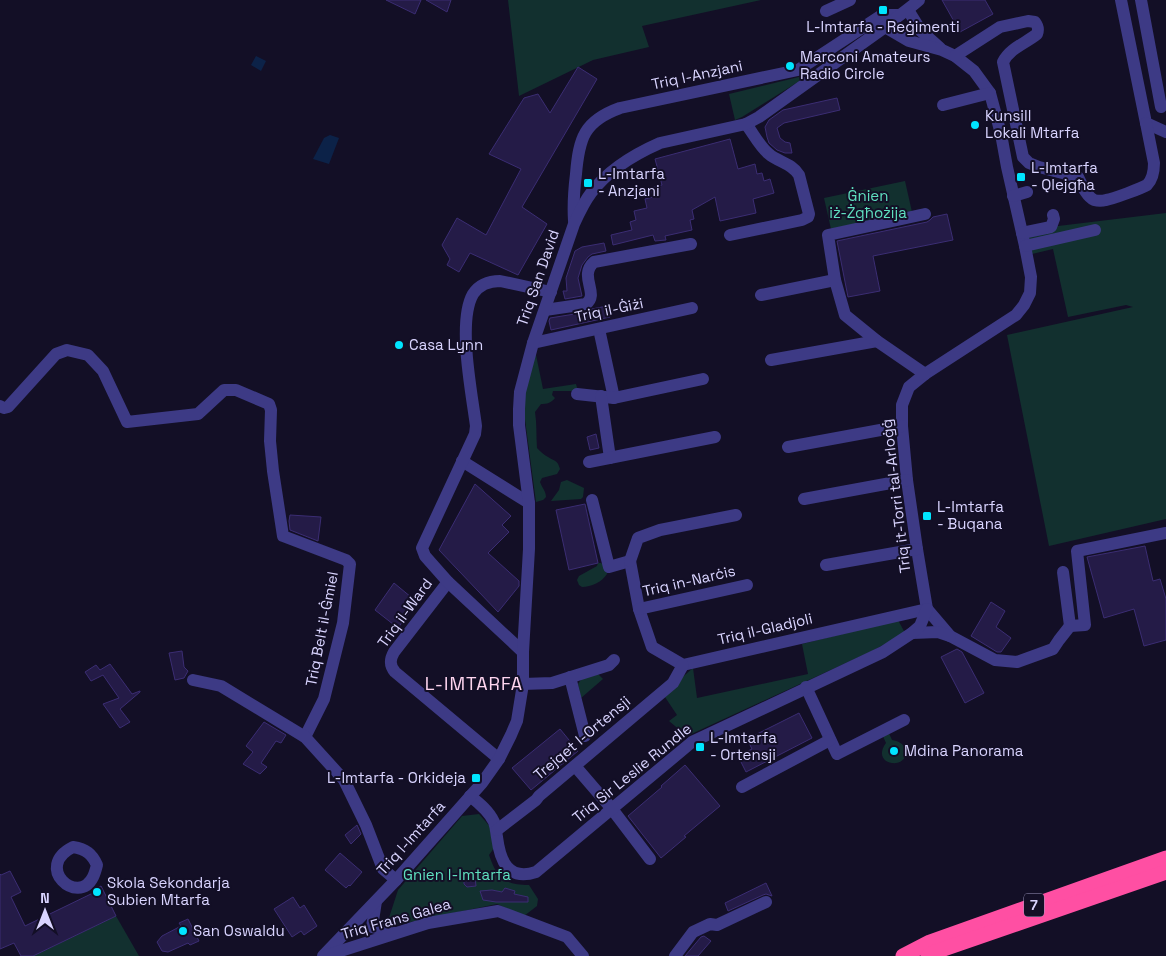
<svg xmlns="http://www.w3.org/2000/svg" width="1166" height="956" font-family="'Space Grotesk',sans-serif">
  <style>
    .green { fill: #12302f }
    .water { fill: #0c2248 }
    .building { fill: #241b47; stroke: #3b2d73 }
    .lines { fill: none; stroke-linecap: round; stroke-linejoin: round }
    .minor { stroke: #3d3a85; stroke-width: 12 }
    .highway { stroke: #ff4fa3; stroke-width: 15 }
    .poi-dot { fill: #00e5ff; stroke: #130f26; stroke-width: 2 }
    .labels { text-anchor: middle; stroke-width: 4; stroke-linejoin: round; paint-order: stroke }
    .shield { fill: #130f26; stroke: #9e99be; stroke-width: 1 }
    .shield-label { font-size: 14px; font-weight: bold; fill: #d9d4ff }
    .poi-label { font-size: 15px; fill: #d9d4ff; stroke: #130f26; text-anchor: start }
    .street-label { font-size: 15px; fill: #d9d4ff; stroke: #130f26 }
    .park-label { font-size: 15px; fill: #5fe0c0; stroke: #130f26 }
    .quarter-label { font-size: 18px; letter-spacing: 1px; fill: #ffd6f0; stroke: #130f26 }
  </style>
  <rect width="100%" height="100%" fill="#130f26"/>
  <g class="green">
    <path d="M508,0H761L642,26L649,47L593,60L519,96Z"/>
    <path d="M803,76L798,82L742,117L735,120L729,94Z"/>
    <path d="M905,181L912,212L831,229L824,198Z"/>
    <path d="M1166,213V519L1049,546L1007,335L1133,307L1126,305L1068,317L1053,249L1032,254L1025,230Z"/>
    <path d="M535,350L543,389L576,384L578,391H553L552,395L555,398C551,403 547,404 541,404L535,412C537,424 536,436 537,448C540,451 544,455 548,457C555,462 557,459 560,469L557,474L542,478L540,482C542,488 546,491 546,497L543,500L536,502L524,412L525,392Z"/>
    <path d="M567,480L584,488L583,497L581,499L551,501L559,490L561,482Z"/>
    <path d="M598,563H601L606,566L607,574C602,582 591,587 582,587L579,585L577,580L579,576L597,566Z"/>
    <path d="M898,620L905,633L872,651L687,736L669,721L677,715L663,694L693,668L697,698L808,674L802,644Z"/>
    <path d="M598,674L603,679L581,698L578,684L582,678Z"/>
    <path d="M887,729L892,740C898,741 903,743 905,749C911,771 869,766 886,743L881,732Z"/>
    <path d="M479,814L492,829L494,848L489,855C497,878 504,885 529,885L538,899L537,906L524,916L497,904L386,927L398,890L462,816Z"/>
    <path d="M116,916L139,956H33Z"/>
  </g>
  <g class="water">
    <path d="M256,56L266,61L261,71L251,65Z"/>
    <path d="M330,135L339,138L329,164L313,159L324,138Z"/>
  </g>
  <g class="building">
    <path d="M386,0H421L415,14Z"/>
    <path d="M426,0H451L447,12Z"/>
    <path d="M942,0H985L993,14L960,32Z"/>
    <path d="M578,67L597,79L522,207L547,224L518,275L470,253L459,272L447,265L450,259L442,245L457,218L486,235L521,169L489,154L524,98L538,94L550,113Z"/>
    <path d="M837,98L840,110L784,123L777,128L780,138L785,142L790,143L792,153H785L777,150L769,143L767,137L765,127L769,120L783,110Z"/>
    <path d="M730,139L738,169L755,164L757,174L762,173L764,181L770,179L774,193L753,199L756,213L720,221L715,197L692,210L694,219L690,220L692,230L665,236L666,240L655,241L653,235L613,245L611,235L632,230L630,222L636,220L634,211L647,208L645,199L653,197L651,188L662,185L655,159Z"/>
    <path d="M947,214L953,240L873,256L880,291L848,297L837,241L927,222L930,220L933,217Z"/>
    <path d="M604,243L606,251L592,254L588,257L582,265L578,278L582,296L565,299L563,291H567L566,278L575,251L582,247Z"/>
    <path d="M607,306L610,317L551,330L549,321L550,318L587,312L592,309Z"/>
    <path d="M596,434L599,448L590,450L587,437Z"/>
    <path d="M475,484L511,516L502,525L509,532L488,553L519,581V586L498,612L439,550Z"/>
    <path d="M585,504L598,563L569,570L556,510Z"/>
    <path d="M290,515L321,517L318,541L290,530L289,521Z"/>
    <path d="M1145,546L1153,581L1160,579L1166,599V640L1144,646L1134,609L1104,618L1087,557Z"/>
    <path d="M394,583L417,602L398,628L375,610Z"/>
    <path d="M991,602L1005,611L996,627L1011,638L1001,652H997L971,636Z"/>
    <path d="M957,649L962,652L984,693L965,703L941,657Z"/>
    <path d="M182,651L184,667L188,671L184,678L175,680L169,653Z"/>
    <path d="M110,664L132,694L140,691V692L120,709L130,722L120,728L103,704L119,698L103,675L91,681L85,672L96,665L100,670Z"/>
    <path d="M799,713L812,738L746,772L738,756L752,749L747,739Z"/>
    <path d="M264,722L286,735L281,743L276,741L261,763L267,767L260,774L243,764L253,752L246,746Z"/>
    <path d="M560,729L578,751L531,790L512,768Z"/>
    <path d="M685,765L720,806L684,836L686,837L661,858L628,816L662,787L661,786Z"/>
    <path d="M357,825L361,834L351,844L345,835Z"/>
    <path d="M340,853L362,872L350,886L349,885L346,888L325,870Z"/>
    <path d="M10,871L21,892L11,897L25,926L93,893L92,891L101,886L116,916L33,956H21L14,943L0,949V874L1,875Z"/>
    <path d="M466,875H472L475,877L476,886L467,887L464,884V879Z"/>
    <path d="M766,883L772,896L766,894L763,895L728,911L725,903Z"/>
    <path d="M505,888L515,891L514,894L528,897V902H496L483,900L480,891L492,890L502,892Z"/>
    <path d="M293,897L300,908L304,905L317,926L304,935L301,931L292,937L274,909Z"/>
    <path d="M188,919L199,941L190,945L188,943L168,952L162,951L157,942L162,936L181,926L179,923Z"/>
    <path d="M704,936L711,941L698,956H685L701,937Z"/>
  </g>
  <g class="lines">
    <g class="minor">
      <path d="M1121,0L1146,123L1166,132"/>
      <path d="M1141,0L1161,107"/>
      <path d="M908,10L921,31L940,48"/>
      <path d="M826,11L850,0"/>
      <path d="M885,27L909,41L942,50L955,56L974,71L990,93L1001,134L1007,167L1025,246L1031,277L1030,293L1024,305L1016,315L925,374L909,387L902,405V426L907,480L917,549L927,609"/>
      <path d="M955,56L1000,27L1028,21L1035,22C1038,26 1039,29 1037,34C1026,43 1010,48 1003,62L1023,157L1029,163L1039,167L1078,177C1082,185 1086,196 1094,200C1098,201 1102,201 1106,200C1113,199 1142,188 1147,185C1153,179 1154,170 1154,163L1146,123"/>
      <path d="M943,105L990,93"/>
      <path d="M1013,196L1027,192"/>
      <path d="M574,221C573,205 574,190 576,174C579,138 584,121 620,108L798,70L882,15H899"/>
      <path d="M1022,233L1051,227L1054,219L1053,215"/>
      <path d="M730,235L802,220L808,217L809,214L799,175C792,163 778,162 769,154C760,147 753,133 746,124"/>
      <path d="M1025,246L1095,230"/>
      <path d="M761,295L835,280"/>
      <path d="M545,310L586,304C600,294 578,276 594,262L691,244"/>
      <path d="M599,329L614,398"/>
      <path d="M533,343L692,308"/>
      <path d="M771,360L877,341"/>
      <path d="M925,374L877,341L845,315L835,280L828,235L925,214"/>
      <path d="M577,394L614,398L703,379"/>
      <path d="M601,396L610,458"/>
      <path d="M0,406L4,408L8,407L56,354L67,350L88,355L103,371L127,422L198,414L224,390H236L269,404L271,410L270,441L273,471L283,536L346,560L350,564L343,623L324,699L305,737"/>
      <path d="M788,447L902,426"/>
      <path d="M462,461L529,503"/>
      <path d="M589,462L715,437"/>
      <path d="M804,499L907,480"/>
      <path d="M592,500L609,567L630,561"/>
      <path d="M630,561L639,609L652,647L683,665L927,609"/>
      <path d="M630,561L638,538L660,530L736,515"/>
      <path d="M826,565L917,549"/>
      <path d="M1063,572L1070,626"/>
      <path d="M448,582L394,652C390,659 389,665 395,672L499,759"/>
      <path d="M639,609L747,585"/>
      <path d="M927,609L950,636L995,660L1017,662L1053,649L1059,640L1070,626"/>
      <path d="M1070,626L1085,625L1077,551L1166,533"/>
      <path d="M912,633L938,632L950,636"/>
      <path d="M523,652L448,582L425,556L422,548L475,434L476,426C472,394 457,322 473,294C479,285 489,281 500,281L551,292"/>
      <path d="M570,677L585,736"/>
      <path d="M193,680L221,686L305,737L344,780L366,825L383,869L396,880"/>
      <path d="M523,684L552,683L609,665L614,660"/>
      <path d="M806,687L837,754L904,720"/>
      <path d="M575,766L612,809L650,859"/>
      <path d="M742,787L830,740"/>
      <path d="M470,796C479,803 489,811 494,822C496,827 496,832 497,837C500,861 508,881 536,872L692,742L883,652L912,633L920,626L927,609"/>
      <path d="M497,830L536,800L539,796L673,683L683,665"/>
      <path d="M73,847C86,849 92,854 97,865C96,869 95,873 93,877C78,907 33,867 73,847Z"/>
      <path d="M376,901L372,927L395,933"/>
      <path d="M323,956L396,880L482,783L499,759L511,735L517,721L523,684V652L529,549V503L519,425V409L520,392L533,343L574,224C579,213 584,202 591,193C608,170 635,154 660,143L746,124L759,117L885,27C896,17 908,10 919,0"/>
      <path d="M325,956L428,923L498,911L567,937L583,956"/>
      <path d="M675,956L693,932L710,924L717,925L766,902"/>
    </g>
    <g class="highway">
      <path d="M903,956L930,942L1166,858"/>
      <path d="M928,956L935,952L1166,872"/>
    </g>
  </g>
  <g class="poi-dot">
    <rect x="878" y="5" width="10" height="10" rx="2.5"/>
    <circle cx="790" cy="66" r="5"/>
    <circle cx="975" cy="125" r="5"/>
    <rect x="1016" y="172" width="10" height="10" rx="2.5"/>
    <rect x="583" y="178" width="10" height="10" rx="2.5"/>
    <circle cx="399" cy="345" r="5"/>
    <rect x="922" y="511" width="10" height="10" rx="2.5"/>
    <rect x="695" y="742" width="10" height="10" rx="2.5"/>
    <circle cx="894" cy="751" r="5"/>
    <rect x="471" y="773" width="10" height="10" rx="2.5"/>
    <circle cx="97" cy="892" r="5"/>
    <circle cx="183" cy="931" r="5"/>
  </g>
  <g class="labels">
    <rect class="shield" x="1024" y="893.5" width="20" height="23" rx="4"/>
    <g class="shield-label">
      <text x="1034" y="910">7</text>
    </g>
    <g class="poi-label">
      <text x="883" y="32" text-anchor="middle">L-Imtarfa - Reġimenti</text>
      <text x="800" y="62">Marconi Amateurs<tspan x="800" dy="17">Radio Circle</tspan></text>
      <text x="985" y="121">Kunsill<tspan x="985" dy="17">Lokali Mtarfa</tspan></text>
      <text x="1031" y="173">L-Imtarfa<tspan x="1031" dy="17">- Qlejgħa</tspan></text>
      <text x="598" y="179">L-Imtarfa<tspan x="598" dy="17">- Anzjani</tspan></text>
      <text x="409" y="350">Casa Lynn</text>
      <text x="937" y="512">L-Imtarfa<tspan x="937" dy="17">- Buqana</tspan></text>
      <text x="710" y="743">L-Imtarfa<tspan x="710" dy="17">- Ortensji</tspan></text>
      <text x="904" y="756">Mdina Panorama</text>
      <text x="466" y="783" text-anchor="end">L-Imtarfa - Orkideja</text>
      <text x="107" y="888">Skola Sekondarja<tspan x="107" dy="17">Subien Mtarfa</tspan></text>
      <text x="193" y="936">San Oswaldu</text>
    </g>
    <g class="street-label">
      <text transform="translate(697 75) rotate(-12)" y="5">Triq l-Anzjani</text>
      <text transform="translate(538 278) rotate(-71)" y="5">Triq San David</text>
      <text transform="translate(609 310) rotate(-12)" y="5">Triq il-Ġiżi</text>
      <text transform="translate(896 496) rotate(-97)" y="5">Triq it-Torri tal-Arloġġ</text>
      <text transform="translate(689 581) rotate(-13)" y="5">Triq in-Narċis</text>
      <text transform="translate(405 613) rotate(-54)" y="5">Triq il-Ward</text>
      <text transform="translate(322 629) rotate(-79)" y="5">Triq Belt il-Ġmiel</text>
      <text transform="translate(765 629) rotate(-13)" y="5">Triq il-Gladjoli</text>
      <text transform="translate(582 738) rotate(-40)" y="5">Trejqet l-Ortensji</text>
      <text transform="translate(632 773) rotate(-39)" y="5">Triq Sir Leslie Rundle</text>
      <text transform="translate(411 838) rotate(-48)" y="5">Triq l-Imtarfa</text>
      <text transform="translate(396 919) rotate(-16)" y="5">Triq Frans Galea</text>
    </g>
    <g class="park-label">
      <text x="868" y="201">Ġnien<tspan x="868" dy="17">iż-Żgħożija</tspan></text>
      <text x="457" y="880">Gnien l-Imtarfa</text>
    </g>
    <g class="quarter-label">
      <text x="474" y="690">L-IMTARFA</text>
    </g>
  </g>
  <g transform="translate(45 911)" stroke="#130f26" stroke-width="4" paint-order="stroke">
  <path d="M0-4L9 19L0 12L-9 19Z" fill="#d9d4ff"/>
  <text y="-8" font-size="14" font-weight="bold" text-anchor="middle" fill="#d9d4ff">N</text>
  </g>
</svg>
